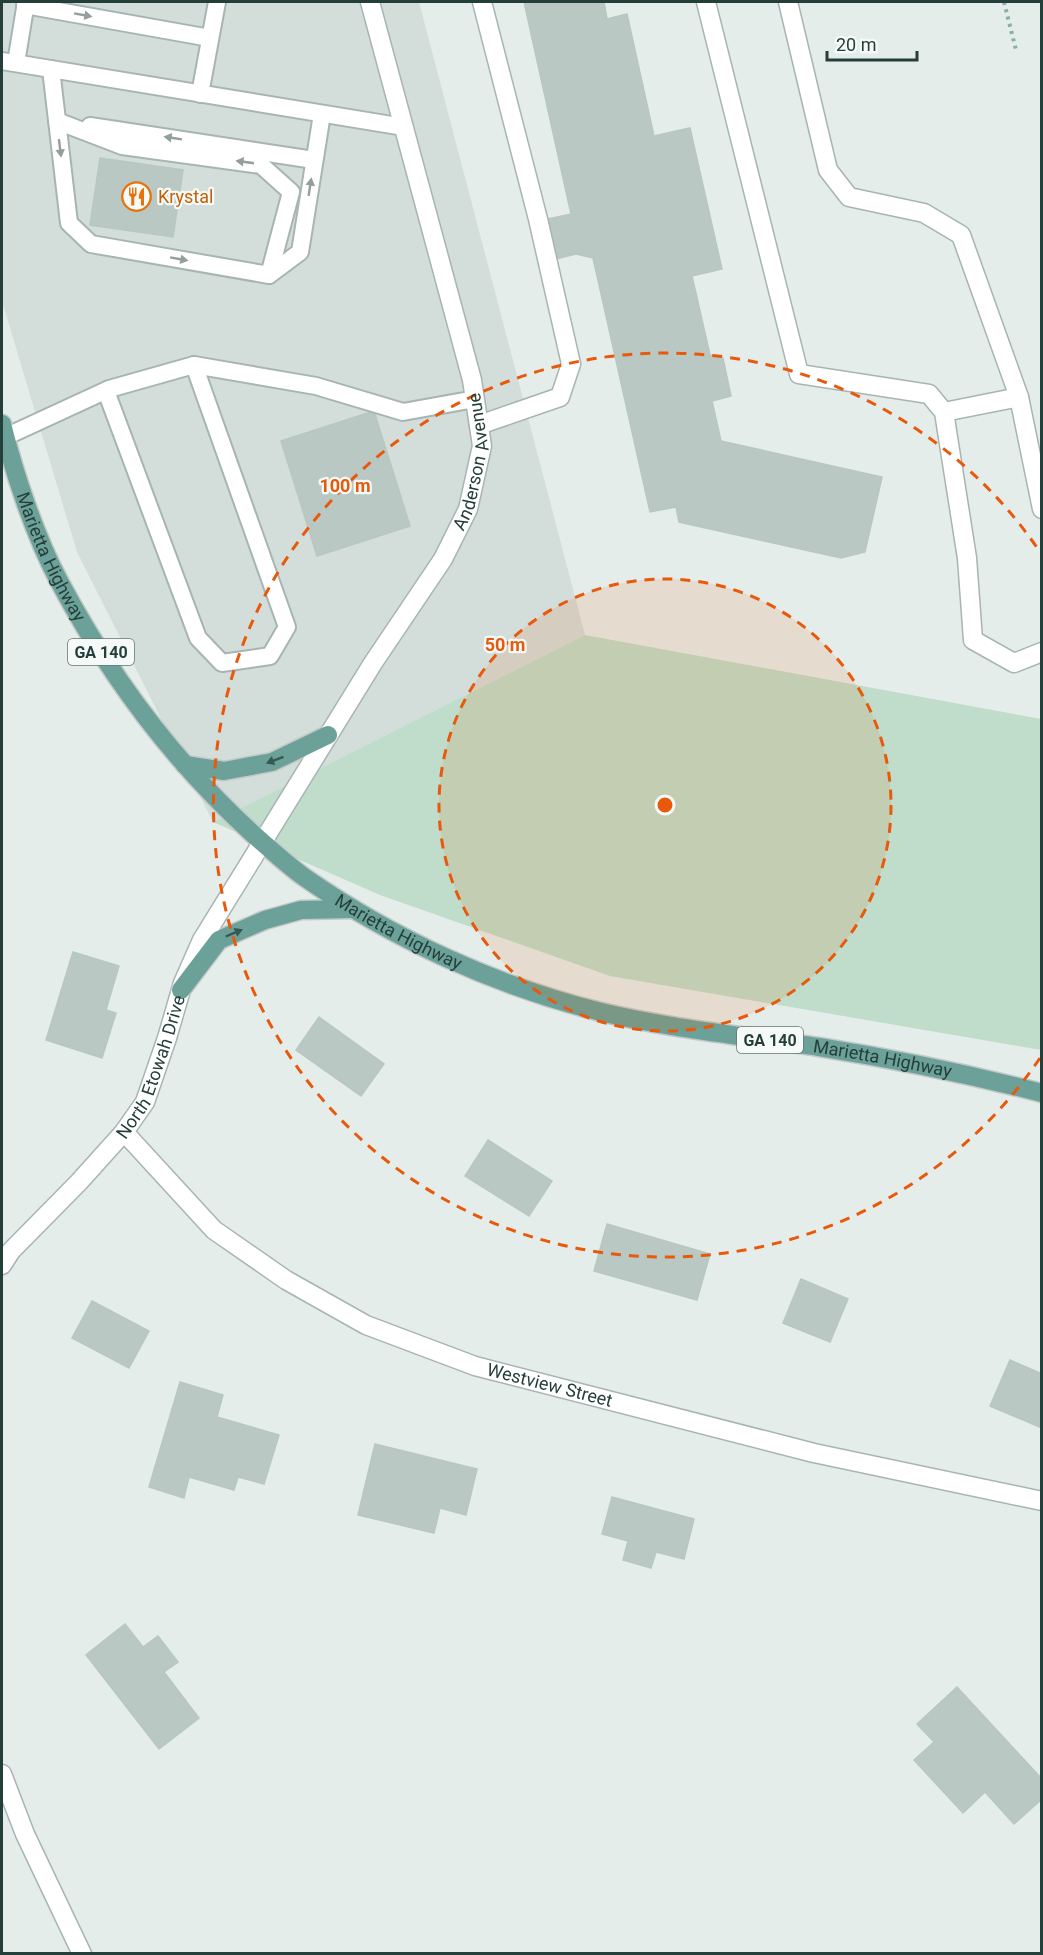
<svg xmlns="http://www.w3.org/2000/svg" width="1043" height="1955" font-family="Roboto,sans-serif">
  <style>
    .built { fill: #d3ddd9 }
    .green { fill: #bfddca }
    .building { fill: #bac8c4; stroke: #b7c7c2; stroke-width: 1.5 }
    .lines { fill: none; stroke-linecap: round; stroke-linejoin: round }
    .service-casing { stroke: #a7b5b2; stroke-width: 20 }
    .minor-casing { stroke: #a7b5b2; stroke-width: 21 }
    .primary-casing { stroke: #c2c9c8; stroke-width: 21 }
    .path { stroke: #87b0a6; stroke-width: 4; stroke-dasharray: 3 4.5; stroke-linecap: butt }
    .service { stroke: #fff; stroke-width: 16 }
    .minor { stroke: #fff; stroke-width: 18 }
    .primary { stroke: #6ba198; stroke-width: 18 }
    .oneway { fill: #929f9c }
    .oneway2 { fill: #365852 }
    .ring { fill: none; stroke: #e8590c; stroke-width: 3; stroke-dasharray: 10 8 }
    .labels { text-anchor: middle; stroke-width: 4.5; stroke-linejoin: round; paint-order: stroke }
    .shield { fill: #f5faf8; stroke: #637773; stroke-width: 1.5 }
    .shield-label { font-size: 16px; font-weight: bold; fill: #243f3a }
    .food-label { font-size: 18px; fill: #c56008; stroke: #f5faf8; text-anchor: start }
    .street-label { font-size: 18px; fill: #243f3a; stroke: #f5faf8 }
    .centre { fill: #e8590c; stroke: #f5faf8; stroke-width: 3 }
    .ring-label { font-size: 18px; text-anchor: middle; font-weight: bold; fill: #e8590c; stroke: #f5faf8; stroke-width: 4.5; stroke-linejoin: round; paint-order: stroke }
  </style>
  <rect width="100%" height="100%" fill="#e5edea"/>
  <path class="built" d="M2,2H419L585,635L213,822L77,552L2,301Z"/>
  <path class="green" d="M585,635L1041,719V1050L610,976L380,895L213,822Z"/>
  <g class="building">
    <path d="M524,2H604L607,19L627,14L654,136L690,128L722,269L692,276L710,355L723,358L731,396L712,401L721,441L882,477L865,552L841,558L679,522L676,507L650,512L593,258L576,254L552,260L543,220L571,214Z"/>
    <path d="M100,158L183,170L173,237L90,225Z"/>
    <path d="M374,411L410,526L317,556L281,441Z"/>
    <path d="M73,952L119,966L106,1010L116,1013L102,1058L46,1040Z"/>
    <path d="M319,1017L384,1064L361,1096L296,1050Z"/>
    <path d="M488,1140L552,1181L529,1216L465,1176Z"/>
    <path d="M607,1224L710,1254L697,1300L594,1271Z"/>
    <path d="M801,1279L848,1299L830,1342L783,1323Z"/>
    <path d="M92,1301L149,1331L129,1368L72,1338Z"/>
    <path d="M1010,1360L1042,1374V1428L990,1406Z"/>
    <path d="M180,1382L223,1395L217,1417L279,1435L264,1484L238,1477L234,1490L189,1477L184,1498L149,1487Z"/>
    <path d="M375,1444L477,1469L466,1515L440,1508L434,1533L358,1515Z"/>
    <path d="M612,1497L694,1519L684,1559L656,1552L651,1568L623,1560L628,1541L602,1534Z"/>
    <path d="M125,1624L143,1647L158,1636L178,1662L164,1672L199,1718L159,1749L86,1655Z"/>
    <path d="M957,1687L1042,1779V1799L1014,1824L985,1792L963,1813L914,1760L934,1742L917,1724Z"/>
  </g>
  <g class="lines">
    <defs>
      <g id="service">
        <path d="M25,5L210,38"/>
        <path d="M2,61L404,127"/>
        <path d="M16,63L26,2"/>
        <path d="M51,69L69,223L91,244L269,275L300,252L322,114"/>
        <path d="M200,94L217,2"/>
        <path d="M57,121L122,146L261,165L291,192L269,275"/>
        <path d="M90,126L314,160"/>
        <path d="M106,391L198,638L222,663L270,656L287,627L194,365"/>
        <path d="M5,437L109,389L194,365L316,386L403,412L475,399"/>
      </g>
      <g id="minor">
        <path d="M706,2L799,374L929,394L944,412L967,558L973,640L1014,663L1042,652"/>
        <path d="M788,2L828,170L849,197L924,213L961,235L1019,397L1042,509"/>
        <path d="M944,412L1019,397"/>
        <path d="M479,425L560,397L571,364L538,219L482,2"/>
        <path id="s1" d="M124,1132L214,1230L286,1280L366,1325L475,1366L814,1453L1042,1501"/>
        <path id="s2" d="M2,1265L11,1251L79,1182L124,1132L145,1102L167,1038L183,983L202,940L373,663L443,559L468,509L482,446L472,380L370,2"/>
        <path d="M2,1774L25,1834L82,1954"/>
      </g>
      <g id="primary">
        <path id="s3" d="M2,424C14,473 35,536 59,581C109,675 174,762 253,834C270,849 286,864 304,877C393,939 496,986 601,1012C672,1029 746,1036 819,1047C894,1059 968,1074 1042,1093"/>
        <path d="M185,765L224,771L272,762L328,735"/>
        <path d="M181,990L219,940L265,920L301,910L353,909"/>
      </g>
    </defs>
    <use href="#service" class="service-casing"/>
    <use href="#minor" class="minor-casing"/>
    <use href="#primary" class="primary-casing"/>
    <path class="path" d="M1004,2L1016,50"/>
    <use href="#service" class="service"/>
    <use href="#minor" class="minor"/>
    <use href="#primary" class="primary"/>
  </g>
  <defs><path id="oneway-solid" d="M-6-.8H1V-3.2L6.5 0L1 3.2V.8H-6Z" transform="scale(1.5)"/></defs>
  <g class="oneway">
    <use href="#oneway-solid" transform="translate(83 15) rotate(10)"/>
    <use href="#oneway-solid" transform="translate(173 138) rotate(-171)"/>
    <use href="#oneway-solid" transform="translate(60 148) rotate(83)"/>
    <use href="#oneway-solid" transform="translate(245 162) rotate(-172)"/>
    <use href="#oneway-solid" transform="translate(310 187) rotate(-81)"/>
    <use href="#oneway-solid" transform="translate(179 259) rotate(10)"/>
  </g>
  <g class="oneway2">
    <use href="#oneway-solid" transform="translate(275 760) rotate(159)"/>
    <use href="#oneway-solid" transform="translate(234 933) rotate(-23)"/>
  </g>
  <circle cx="665" cy="805" r="226" fill="#e8590c" fill-opacity=".12"/>
  <g class="ring">
    <circle cx="665" cy="805" r="226"/>
    <path d="M1040 1058A452 452 0 1 1 1040 552"/>
  </g>
  <defs>
    <symbol id="restaurant-ring" viewBox="-11 -11 22 22"><circle r="9.5" fill="#f5faf8" stroke="#e8710a" stroke-width="1.5"/><path d="M-5-6h1v4h1v-4h1v4h1v-4h1v5L-1.5 .5V6h-2V.5L-5-1ZM5-6V6H3V1.5H1.5Q1.5-4 5-6Z" fill="#e8710a"/></symbol>
  </defs>
  <g fill-rule="evenodd">
    <use href="#restaurant-ring" x="120" y="180" width="33" height="33"/>
  </g>
  <g class="labels">
    <g class="shield">
      <rect x="68" y="639" width="66" height="26" rx="4.5"/>
      <rect x="737" y="1027" width="66" height="26" rx="4.5"/>
    </g>
    <g class="shield-label">
      <text x="101" y="658">GA 140</text>
      <text x="770" y="1046">GA 140</text>
    </g>
    <g class="food-label">
      <text x="158" y="203">Krystal</text>
    </g>
    <g class="street-label">
      <text dy="6" stroke="none"><textPath href="#s2" startOffset="944">Anderson Avenue</textPath></text>
      <text dy="6" stroke="none"><textPath href="#s3" startOffset="142">Marietta Highway</textPath></text>
      <text dy="6" stroke="none"><textPath href="#s3" startOffset="664">Marietta Highway</textPath></text>
      <text dy="6" stroke="none"><textPath href="#s3" startOffset="1168">Marietta Highway</textPath></text>
      <text dy="6" stroke="none"><textPath href="#s2" startOffset="252">North Etowah Drive</textPath></text>
      <text dy="6" stroke="none"><textPath href="#s1" startOffset="506">Westview Street</textPath></text>
    </g>
  </g>
  <circle cx="665" cy="805" r="9" class="centre"/>
  <g class="ring-label">
    <text x="345" y="492">100 m</text>
    <text x="505" y="651">50 m</text>
  </g>
  <rect width="1043" height="1955" fill="none" stroke="#243f3a" stroke-width="6"/>
  <path d="M827 51v9h90v-9" fill="none" stroke="#243f3a" stroke-width="3"/>
  <text x="836" y="51" font-size="18" fill="#243f3a" stroke="#f5faf8" stroke-width="4.5" paint-order="stroke">20 m</text>
</svg>
